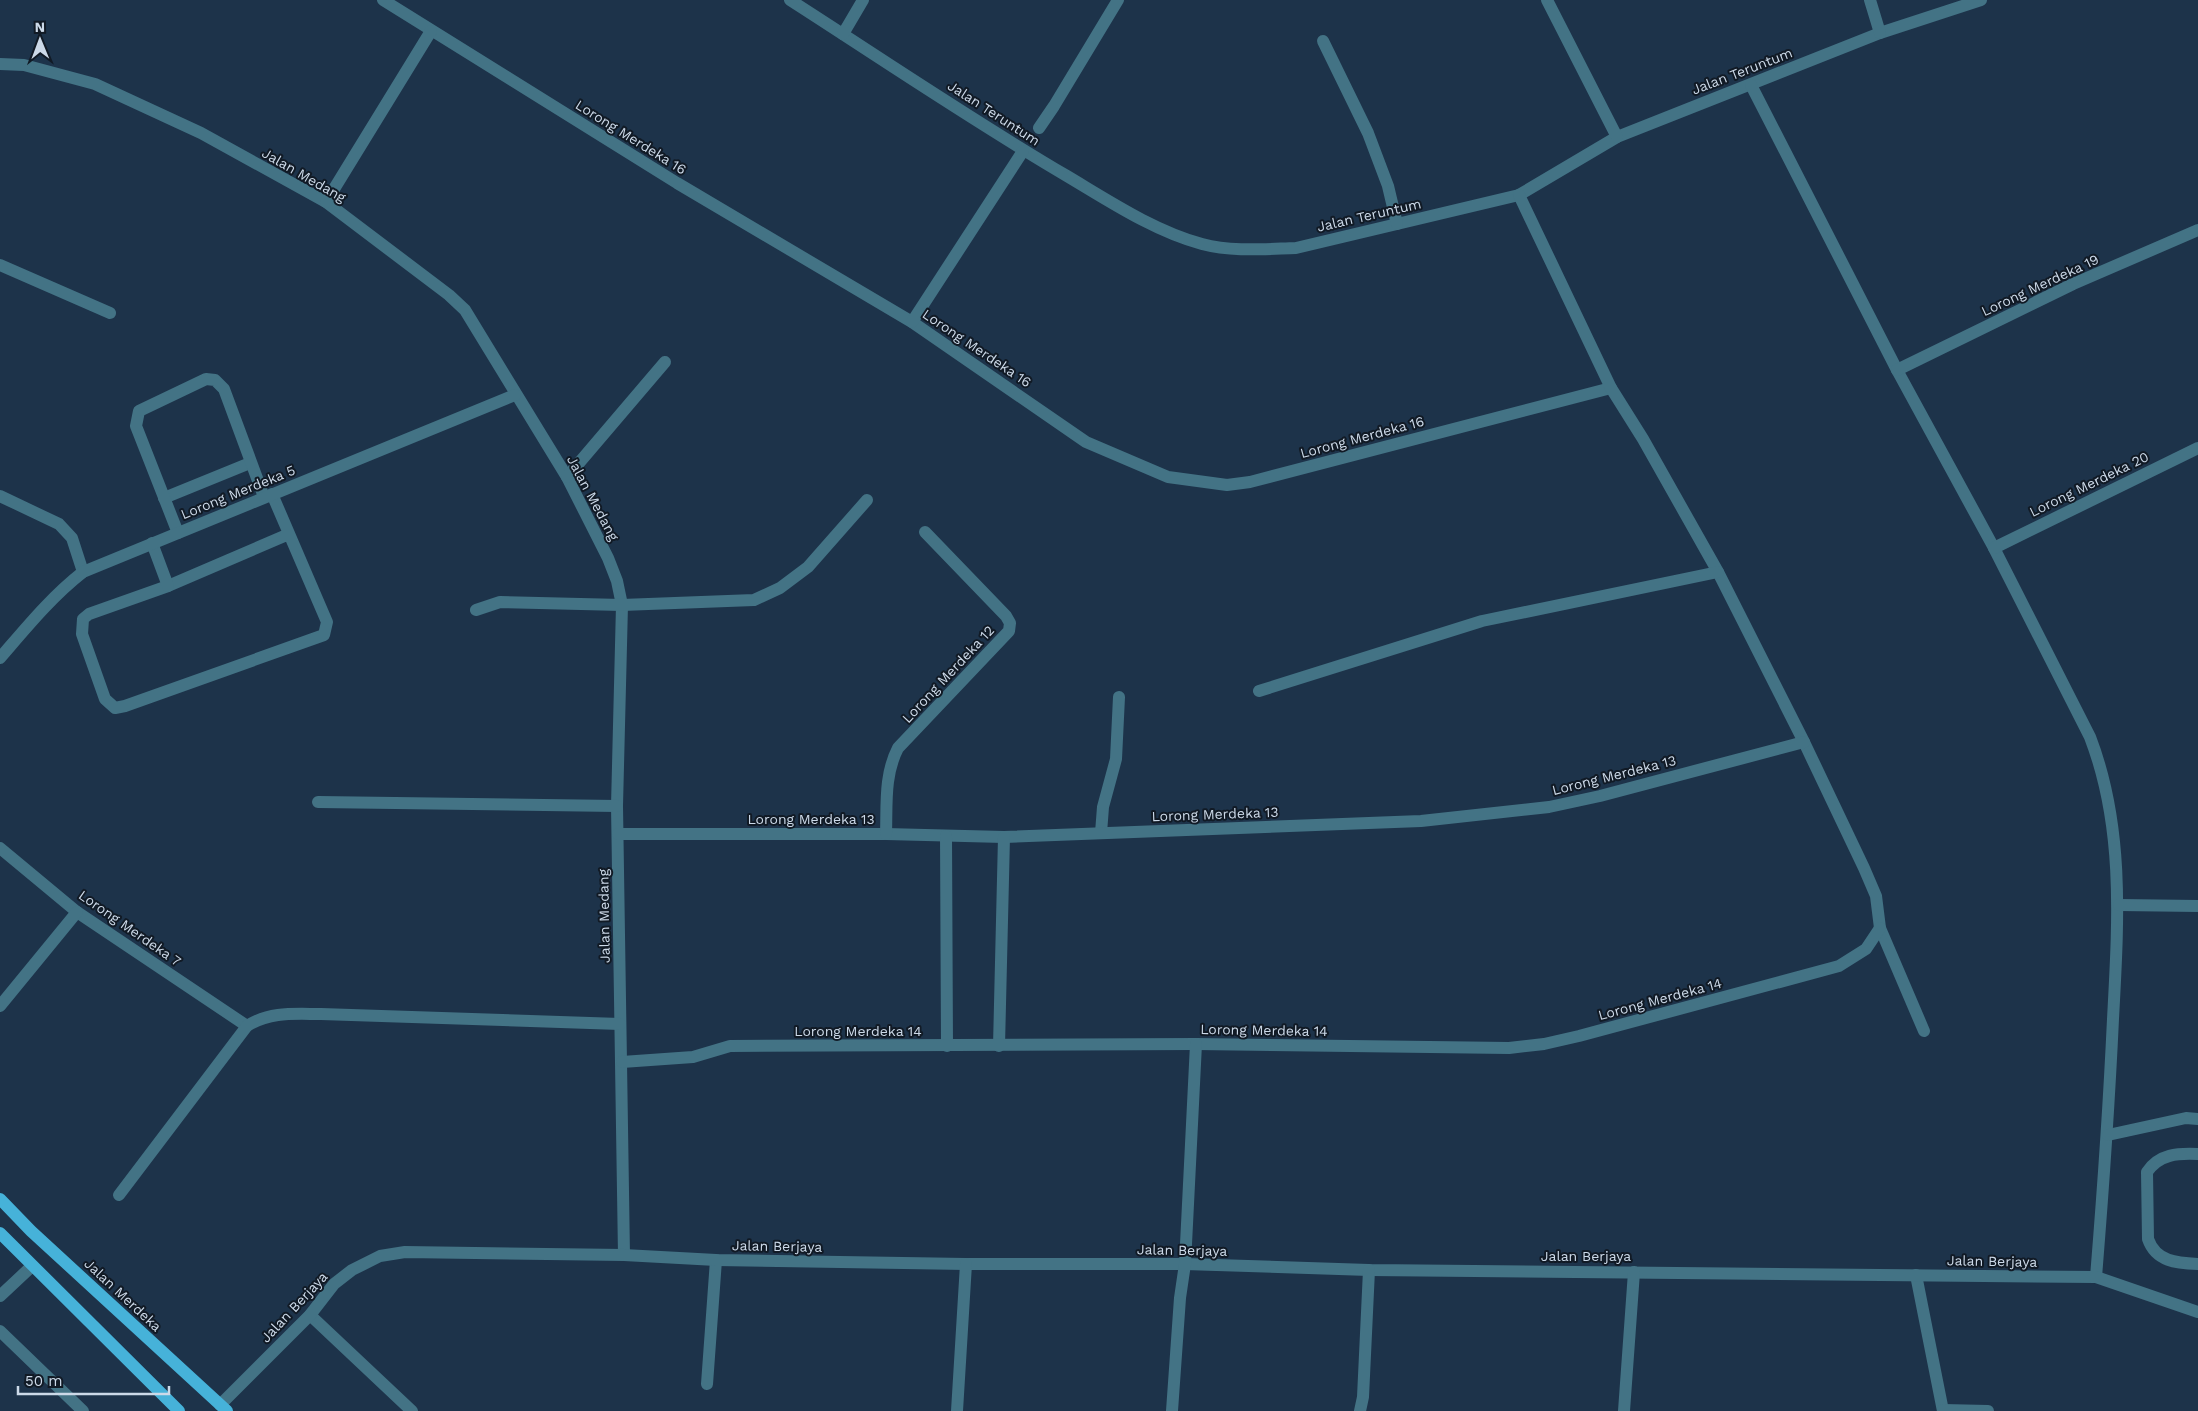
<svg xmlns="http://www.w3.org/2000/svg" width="2198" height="1411" font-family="'Work Sans',sans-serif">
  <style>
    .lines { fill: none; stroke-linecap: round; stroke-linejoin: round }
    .minor { stroke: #437385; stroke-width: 12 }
    .major { stroke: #46b2d9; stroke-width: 12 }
    .labels { text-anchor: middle; stroke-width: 4; stroke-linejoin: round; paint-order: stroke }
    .street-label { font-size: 14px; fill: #ccd9e8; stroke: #111a25 }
  </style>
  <rect width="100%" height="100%" fill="#1d334a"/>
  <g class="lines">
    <g class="minor">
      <path d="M383,0L677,183L912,322L1086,442L1168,477L1227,485L1250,482L1611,388"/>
      <path d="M790,0C882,59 973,121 1067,176C1109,201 1154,231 1202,244C1232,252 1264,249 1296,248L1519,195L1617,137L1880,33L1981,0"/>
      <path d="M1547,0L1617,137"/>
      <path d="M1870,0L1880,33"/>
      <path d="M843,34L863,0"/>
      <path d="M1323,41L1368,133L1388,186L1397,224"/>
      <path d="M0,64L24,65L95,84L201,133L326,202L449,295L465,310L567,477L608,558L617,581L622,605L617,806L624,1255"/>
      <path d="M1751,85L1897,370L1994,548L2090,737C2125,828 2118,924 2113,1019C2109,1105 2103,1191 2096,1277"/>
      <path d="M1039,128L1054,106L1118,0"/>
      <path d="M1519,195L1611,388L1643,439L1718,572L1804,742L1864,868L1876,896L1880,928L1924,1031"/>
      <path d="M326,202L431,31"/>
      <path d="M0,265L110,313"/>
      <path d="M912,322L1023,151"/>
      <path d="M1897,370L2073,284L2198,230"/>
      <path d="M567,477L665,362"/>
      <path d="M272,494L327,622L324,635L125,706L115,708L105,699L82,634L83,619L89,614L168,586L289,534"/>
      <path d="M0,496L59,524L72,538L83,572"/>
      <path d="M164,498L250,463"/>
      <path d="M178,533L136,426L139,411L206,379L215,380L224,389L264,497"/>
      <path d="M152,543L168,586"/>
      <path d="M1994,548L2198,448"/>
      <path d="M476,610L500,602L622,605L754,600L780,588L808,567L867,500"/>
      <path d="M0,658C26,628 51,597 83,572L515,395"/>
      <path d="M1259,691L1482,621L1718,572"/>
      <path d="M318,802L617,806"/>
      <path d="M1101,833L1103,807L1116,759L1119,697"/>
      <path d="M618,834H886L1004,837L1421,821L1549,807L1600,796L1804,742"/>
      <path d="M886,834C887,805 884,775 898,748L1009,631L1010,623L1006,616L925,532"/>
      <path d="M946,836L947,1046"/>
      <path d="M0,848L77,912L247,1026"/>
      <path d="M2119,905L2198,906"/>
      <path d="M0,1006L77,912"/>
      <path d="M999,1046L1004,837"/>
      <path d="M622,1062L693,1057L730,1046L1196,1044L1509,1048L1544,1044L1579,1036L1839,966L1866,949L1880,928"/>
      <path d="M2108,1135L2186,1118L2198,1119"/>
      <path d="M2198,1154C2178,1153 2159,1154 2147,1172L2148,1239C2156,1262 2177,1263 2198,1264"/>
      <path d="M119,1195L247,1026C270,1011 296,1014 321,1014L620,1024"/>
      <path d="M1916,1275L1943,1411"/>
      <path d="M0,1296L32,1266"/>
      <path d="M310,1315L412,1411"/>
      <path d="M0,1331L83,1411"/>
      <path d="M707,1384L716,1260"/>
      <path d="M220,1405L310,1315L334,1284L352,1270L380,1256L405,1252L624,1255L716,1260L966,1264H1185L1369,1270L2096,1277L2198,1312"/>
      <path d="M1943,1410L1988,1411"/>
      <path d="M957,1411L966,1264"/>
      <path d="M1172,1411L1180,1298L1185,1264L1196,1044"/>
      <path d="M1360,1411L1363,1397L1369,1270"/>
      <path d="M1624,1411L1634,1272"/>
    </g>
    <g class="major">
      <path d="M0,1199L31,1231L227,1411"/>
      <path d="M0,1233L179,1411"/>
    </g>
  </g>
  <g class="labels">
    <g class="street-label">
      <text transform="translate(1742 71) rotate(-21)" y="5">Jalan Teruntum</text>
      <text transform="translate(994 113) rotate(33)" y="5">Jalan Teruntum</text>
      <text transform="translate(631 137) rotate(32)" y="5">Lorong Merdeka 16</text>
      <text transform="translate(304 175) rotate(30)" y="5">Jalan Medang</text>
      <text transform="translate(1369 215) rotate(-13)" y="5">Jalan Teruntum</text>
      <text transform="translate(2040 285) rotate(-25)" y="5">Lorong Merdeka 19</text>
      <text transform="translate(977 348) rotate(34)" y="5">Lorong Merdeka 16</text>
      <text transform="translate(1362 437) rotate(-15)" y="5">Lorong Merdeka 16</text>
      <text transform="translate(2089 484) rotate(-26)" y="5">Lorong Merdeka 20</text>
      <text transform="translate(238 492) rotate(-22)" y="5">Lorong Merdeka 5</text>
      <text transform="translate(593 498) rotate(62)" y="5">Jalan Medang</text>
      <text transform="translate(948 674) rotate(-47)" y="5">Lorong Merdeka 12</text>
      <text transform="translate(1614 775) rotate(-14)" y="5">Lorong Merdeka 13</text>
      <text transform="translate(1215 814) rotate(-2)" y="5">Lorong Merdeka 13</text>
      <text x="811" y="824">Lorong Merdeka 13</text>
      <text transform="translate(604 916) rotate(-91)" y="5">Jalan Medang</text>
      <text transform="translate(130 928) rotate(35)" y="5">Lorong Merdeka 7</text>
      <text transform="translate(1660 999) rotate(-15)" y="5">Lorong Merdeka 14</text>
      <text transform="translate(1264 1030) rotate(1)" y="5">Lorong Merdeka 14</text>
      <text x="858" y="1036">Lorong Merdeka 14</text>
      <text transform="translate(777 1246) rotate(1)" y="5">Jalan Berjaya</text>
      <text transform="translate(1182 1250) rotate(1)" y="5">Jalan Berjaya</text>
      <text x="1586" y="1261">Jalan Berjaya</text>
      <text transform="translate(1992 1261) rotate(1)" y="5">Jalan Berjaya</text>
      <text transform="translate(123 1295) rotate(43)" y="5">Jalan Merdeka</text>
      <text transform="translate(294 1307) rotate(-47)" y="5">Jalan Berjaya</text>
    </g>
  </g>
  <g transform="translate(40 40) rotate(359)" stroke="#111a25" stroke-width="4" paint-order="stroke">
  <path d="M0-4L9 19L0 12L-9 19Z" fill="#ccd9e8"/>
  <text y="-8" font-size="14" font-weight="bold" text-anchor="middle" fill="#ccd9e8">N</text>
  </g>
  <path d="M18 1386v8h151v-8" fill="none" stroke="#ccd9e8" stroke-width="2.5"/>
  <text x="25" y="1386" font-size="15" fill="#ccd9e8" stroke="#111a25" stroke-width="4" paint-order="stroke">50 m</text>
</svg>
